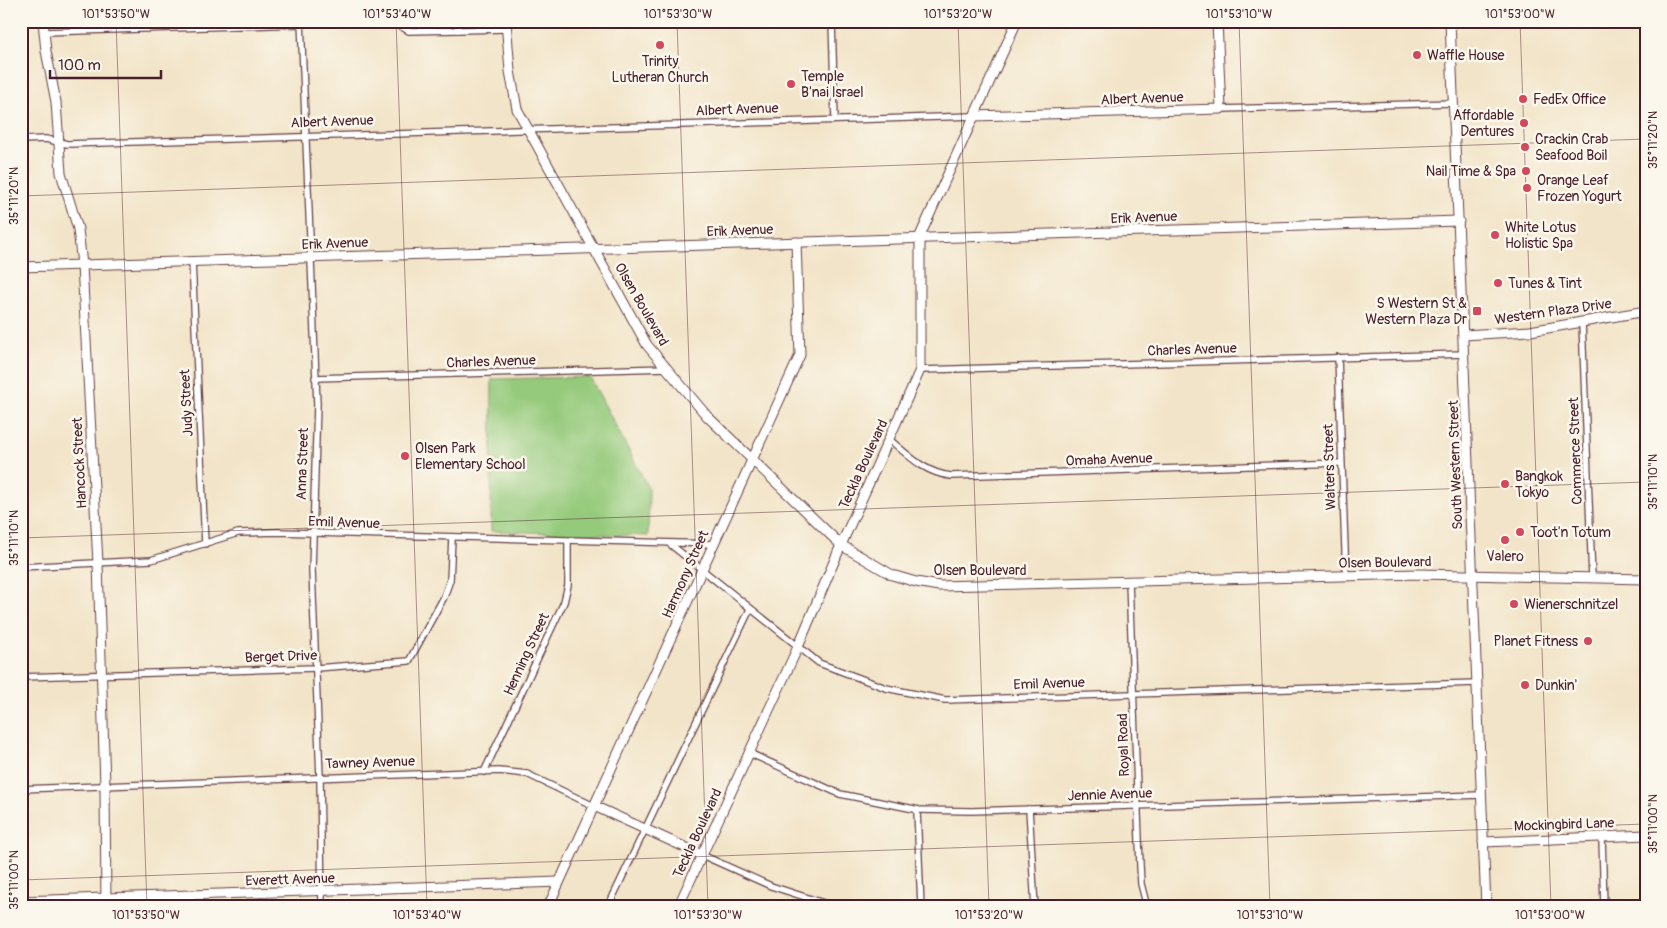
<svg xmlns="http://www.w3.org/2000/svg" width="1667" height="928" font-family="Pangolin,sans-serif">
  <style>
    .green { fill: #95ca7b; stroke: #707453 }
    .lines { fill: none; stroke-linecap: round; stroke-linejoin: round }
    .street-casing { stroke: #633d43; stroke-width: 8 }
    .secondary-casing { stroke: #633d43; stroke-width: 11 }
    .street { stroke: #fff; stroke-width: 5.5 }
    .secondary { stroke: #fff; stroke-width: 9 }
    .ticks { fill: none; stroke: #4a1f2b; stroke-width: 1; stroke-opacity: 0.45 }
    .poi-dot { fill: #d1495b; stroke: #fbf7ec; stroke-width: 2 }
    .labels { text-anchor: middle; stroke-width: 5; stroke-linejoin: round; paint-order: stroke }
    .poi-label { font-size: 14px; fill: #4a1f2b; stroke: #fbf7ec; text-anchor: start }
    .street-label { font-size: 14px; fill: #4a1f2b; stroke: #fbf7ec }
    .neatline { fill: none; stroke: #4a1f2b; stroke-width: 2 }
    .ticks-label { font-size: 12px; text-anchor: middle; fill: #4a1f2b }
  </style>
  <rect width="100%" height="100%" fill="#fbf7ec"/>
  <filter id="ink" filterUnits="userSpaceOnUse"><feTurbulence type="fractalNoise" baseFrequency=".02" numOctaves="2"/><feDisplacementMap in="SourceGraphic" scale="10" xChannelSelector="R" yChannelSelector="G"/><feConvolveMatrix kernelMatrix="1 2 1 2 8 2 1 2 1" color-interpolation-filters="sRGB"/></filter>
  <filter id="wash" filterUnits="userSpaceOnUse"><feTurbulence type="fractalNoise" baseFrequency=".0096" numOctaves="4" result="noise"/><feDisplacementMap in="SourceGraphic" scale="20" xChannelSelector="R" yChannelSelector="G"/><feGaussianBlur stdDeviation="1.12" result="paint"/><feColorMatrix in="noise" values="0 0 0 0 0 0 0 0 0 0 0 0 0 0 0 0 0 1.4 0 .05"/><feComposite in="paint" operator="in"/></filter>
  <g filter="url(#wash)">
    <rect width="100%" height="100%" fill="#f2e4c8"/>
    <path class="green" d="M590,377L649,489L648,536L491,531L492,379Z"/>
  </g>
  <g filter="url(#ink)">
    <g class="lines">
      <defs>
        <g id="street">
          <path d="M301,21L317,404L312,570L320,778L322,907"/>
          <path d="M399,21L402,27L409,31L506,29"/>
          <path d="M458,21V30"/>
          <path d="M832,21L835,120"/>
          <path d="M44,32L301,24"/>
          <path d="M1221,109L1454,103"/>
          <path d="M21,140L46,139L67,144L974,116"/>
          <path d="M192,261L205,544"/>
          <path d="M1582,322L1592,578"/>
          <path d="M1338,357L1346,576"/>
          <path d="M920,370L1464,354"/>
          <path d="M315,378L667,368"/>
          <path d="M890,440C909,456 925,473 951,476L1341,463"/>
          <path d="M670,544L819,663L886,688L945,700L1477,683"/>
          <path d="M21,567L151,560L238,533L278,532L714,544"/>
          <path d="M1129,582L1140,865L1141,884L1147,907"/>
          <path d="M21,677L316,668L409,661L444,597L450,580L452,538"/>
          <path d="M749,753L840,794L919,810L972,811L1482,795"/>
          <path d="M484,772L564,602L568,585V541"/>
          <path d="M21,789L499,771L527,774L594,806"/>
          <path d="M1029,809L1035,907"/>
          <path d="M917,810L921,907"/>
          <path d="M1602,837L1604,907"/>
          <path d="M702,855L771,886L836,907"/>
          <path d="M608,907L750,609"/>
          <path d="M1431,907L1486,905"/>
        </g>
        <g id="secondary">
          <path d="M43,21L46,51L56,102L61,173L78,229L82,265L98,563L105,786L106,907"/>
          <path d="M506,21L510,71L517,109L647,345L707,416L841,545L892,575L916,582L939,586L1419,574L1646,579"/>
          <path d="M1450,21L1486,907"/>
          <path d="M974,116L1221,109L1217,21"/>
          <path d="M21,267L1459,221"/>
          <path d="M1464,335L1530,331L1646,311"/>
          <path d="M594,806L702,855"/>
          <path d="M1483,842L1646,835"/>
          <path d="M21,901L559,882"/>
          <path d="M548,907L800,355L796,242"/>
          <path d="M678,907L798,647L841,545L920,370V236L1017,21"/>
        </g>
      </defs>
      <use href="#street" class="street-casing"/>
      <use href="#secondary" class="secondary-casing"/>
      <use href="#street" class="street"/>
      <use href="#secondary" class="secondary"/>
    </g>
  </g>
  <path class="ticks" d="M116,21L147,907M396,21L427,907M677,21L708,907M958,21L989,907M1239,21L1270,907M1520,21L1551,907M21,196L1646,139M21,538L1646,482M21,880L1646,824"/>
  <g class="poi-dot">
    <circle cx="660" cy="45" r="5"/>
    <circle cx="1417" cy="55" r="5"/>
    <circle cx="791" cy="84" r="5"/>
    <circle cx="1523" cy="99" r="5"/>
    <circle cx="1524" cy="123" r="5"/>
    <circle cx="1525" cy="147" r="5"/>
    <circle cx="1526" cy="171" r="5"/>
    <circle cx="1527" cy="188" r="5"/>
    <circle cx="1495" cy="235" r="5"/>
    <circle cx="1498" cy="283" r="5"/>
    <rect x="1472" y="306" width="10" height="10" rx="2.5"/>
    <circle cx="405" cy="456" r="5"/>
    <circle cx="1505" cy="484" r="5"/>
    <circle cx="1520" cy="532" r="5"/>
    <circle cx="1505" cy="540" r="5"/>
    <circle cx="1514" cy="604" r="5"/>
    <circle cx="1588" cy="641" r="5"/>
    <circle cx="1525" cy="685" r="5"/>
  </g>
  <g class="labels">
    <g class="poi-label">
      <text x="1427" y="60">Waffle House</text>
      <text x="660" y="66" text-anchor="middle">Trinity<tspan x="660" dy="16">Lutheran Church</tspan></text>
      <text x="801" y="81">Temple<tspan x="801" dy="16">B'nai Israel</tspan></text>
      <text x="1533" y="104">FedEx Office</text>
      <text x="1514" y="120" text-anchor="end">Affordable<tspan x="1514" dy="16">Dentures</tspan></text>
      <text x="1535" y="144">Crackin Crab<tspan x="1535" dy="16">Seafood Boil</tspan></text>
      <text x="1516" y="176" text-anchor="end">Nail Time &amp; Spa</text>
      <text x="1537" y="185">Orange Leaf<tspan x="1537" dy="16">Frozen Yogurt</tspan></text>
      <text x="1505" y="232">White Lotus<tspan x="1505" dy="16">Holistic Spa</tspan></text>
      <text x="1508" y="288">Tunes &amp; Tint</text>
      <text x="1467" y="308" text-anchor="end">S Western St &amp;<tspan x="1467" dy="16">Western Plaza Dr</tspan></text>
      <text x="415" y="453">Olsen Park<tspan x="415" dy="16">Elementary School</tspan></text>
      <text x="1515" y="481">Bangkok<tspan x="1515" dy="16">Tokyo</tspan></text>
      <text x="1530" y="537">Toot'n Totum</text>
      <text x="1505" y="561" text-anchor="middle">Valero</text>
      <text x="1524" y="609">Wienerschnitzel</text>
      <text x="1578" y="646" text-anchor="end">Planet Fitness</text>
      <text x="1535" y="690">Dunkin'</text>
    </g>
    <g class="street-label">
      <text transform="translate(1142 98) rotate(-2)" y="5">Albert Avenue</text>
      <text transform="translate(737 109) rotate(-2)" y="5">Albert Avenue</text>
      <text transform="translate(332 121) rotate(-2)" y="5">Albert Avenue</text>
      <text transform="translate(1144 217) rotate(-2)" y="5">Erik Avenue</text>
      <text transform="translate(740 230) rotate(-2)" y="5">Erik Avenue</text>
      <text transform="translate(335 243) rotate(-2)" y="5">Erik Avenue</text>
      <text transform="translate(642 304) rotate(60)" y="5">Olsen Boulevard</text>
      <text transform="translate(1553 311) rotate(-8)" y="5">Western Plaza Drive</text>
      <text transform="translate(1192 349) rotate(-2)" y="5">Charles Avenue</text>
      <text transform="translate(491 361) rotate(-2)" y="5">Charles Avenue</text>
      <text transform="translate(186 403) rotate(-93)" y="5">Judy Street</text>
      <text transform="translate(1575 451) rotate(-92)" y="5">Commerce Street</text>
      <text transform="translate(1109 459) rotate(-2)" y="5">Omaha Avenue</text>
      <text transform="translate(79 463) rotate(-93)" y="5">Hancock Street</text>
      <text transform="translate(302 464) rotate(-88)" y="5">Anna Street</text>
      <text transform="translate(863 464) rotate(-65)" y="5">Teckla Boulevard</text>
      <text transform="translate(1455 465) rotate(-92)" y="5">South Western Street</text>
      <text transform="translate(1329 467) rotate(-92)" y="5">Walters Street</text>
      <text transform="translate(344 522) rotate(2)" y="5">Emil Avenue</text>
      <text transform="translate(1385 562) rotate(-1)" y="5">Olsen Boulevard</text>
      <text x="980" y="575">Olsen Boulevard</text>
      <text transform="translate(685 574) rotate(-66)" y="5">Harmony Street</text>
      <text transform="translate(526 654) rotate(-65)" y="5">Henning Street</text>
      <text transform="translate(281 656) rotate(-2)" y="5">Berget Drive</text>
      <text transform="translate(1049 683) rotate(-2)" y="5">Emil Avenue</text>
      <text transform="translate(1123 745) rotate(-92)" y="5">Royal Road</text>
      <text transform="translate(370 762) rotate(-2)" y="5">Tawney Avenue</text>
      <text transform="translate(1110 794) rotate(-2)" y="5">Jennie Avenue</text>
      <text transform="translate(1564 824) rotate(-2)" y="5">Mockingbird Lane</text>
      <text transform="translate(697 833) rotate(-65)" y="5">Teckla Boulevard</text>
      <text transform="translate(290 879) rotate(-2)" y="5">Everett Avenue</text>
    </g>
  </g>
  <rect width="1667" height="928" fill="none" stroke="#fbf7ec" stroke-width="55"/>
  <path d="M50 70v8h111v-8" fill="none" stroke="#4a1f2b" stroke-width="2.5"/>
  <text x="58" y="70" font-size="15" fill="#4a1f2b" stroke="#fbf7ec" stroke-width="4" paint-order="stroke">100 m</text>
  <rect x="28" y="28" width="1612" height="872" class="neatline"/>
  <g class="ticks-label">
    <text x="116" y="18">101°53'50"W</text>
    <text x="397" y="18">101°53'40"W</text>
    <text x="678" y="18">101°53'30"W</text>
    <text x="958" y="18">101°53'20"W</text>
    <text x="1239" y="18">101°53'10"W</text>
    <text x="1520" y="18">101°53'00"W</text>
    <text transform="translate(1653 140) rotate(-90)" y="4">35°11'20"N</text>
    <text transform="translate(14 196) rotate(-90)" y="4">35°11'20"N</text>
    <text transform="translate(1653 482) rotate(-90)" y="4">35°11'10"N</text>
    <text transform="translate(14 538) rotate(-90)" y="4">35°11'10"N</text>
    <text transform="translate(1653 824) rotate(-90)" y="4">35°11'00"N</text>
    <text transform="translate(14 880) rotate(-90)" y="4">35°11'00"N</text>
    <text x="146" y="919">101°53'50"W</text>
    <text x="427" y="919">101°53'40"W</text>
    <text x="708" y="919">101°53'30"W</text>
    <text x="989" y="919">101°53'20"W</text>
    <text x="1270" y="919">101°53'10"W</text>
    <text x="1550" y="919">101°53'00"W</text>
  </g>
</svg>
